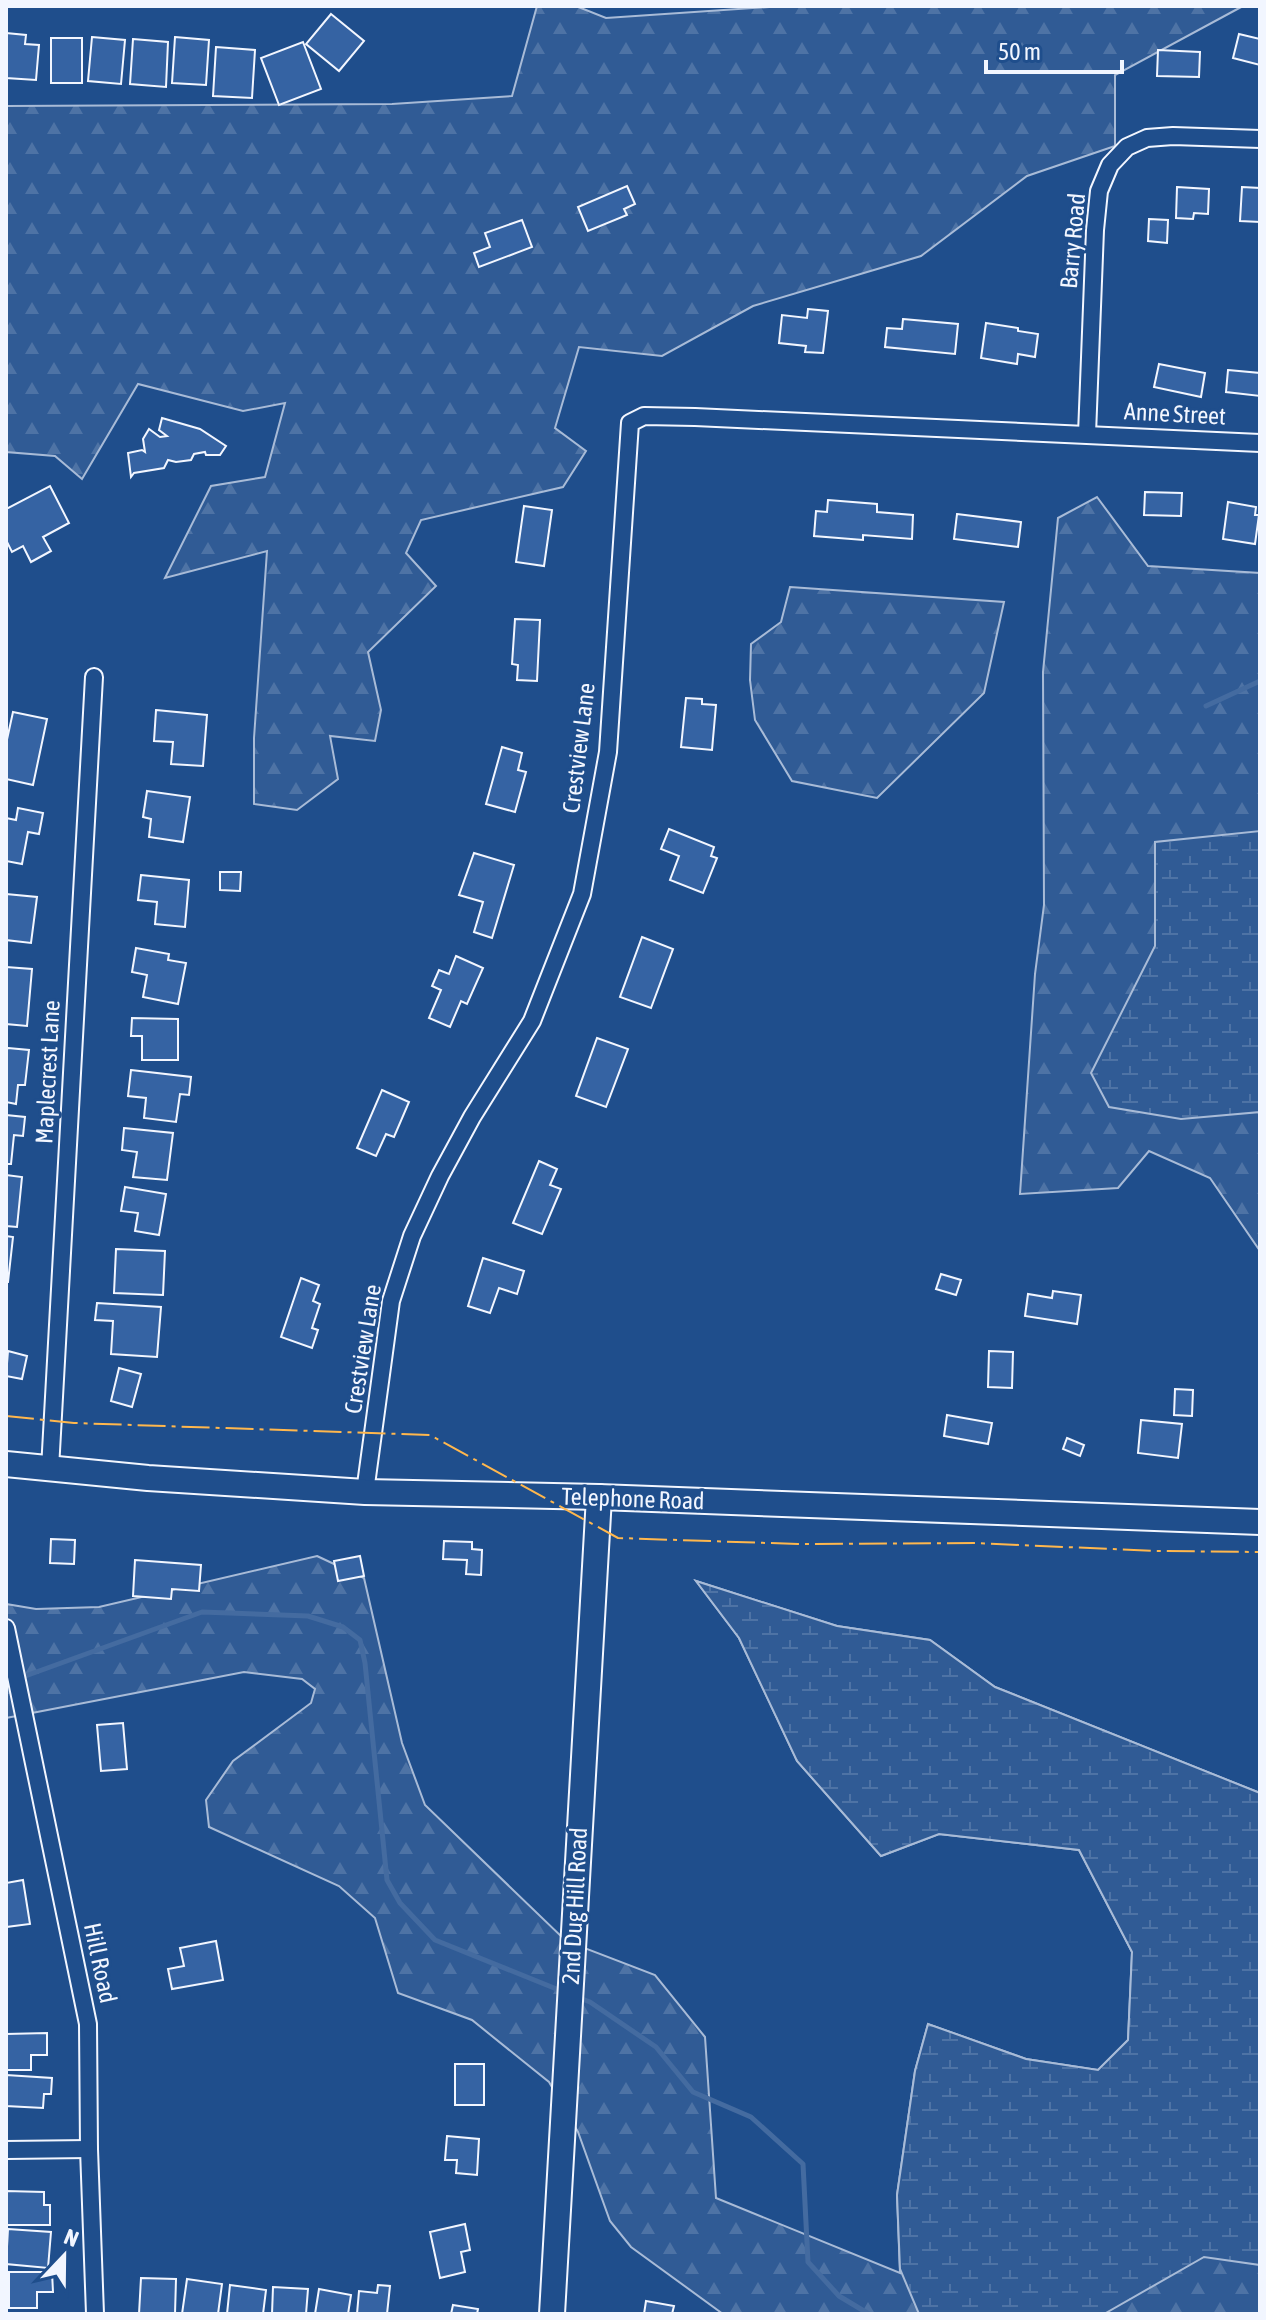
<svg xmlns="http://www.w3.org/2000/svg" width="1266" height="2320" font-family="'Asap Condensed',sans-serif">
  <style>
    .forest { fill: url(#forest-firs); stroke: #a8bbd7; stroke-width: 2 }
    .wetland { fill: url(#wetland-marsh); stroke: #a8bbd7; stroke-width: 2 }
    .lines { fill: none; stroke-linecap: round; stroke-linejoin: round }
    .stream { stroke: #446ba0; stroke-width: 5 }
    .building { fill: #3563a3; stroke: #f2f6ff; stroke-width: 2 }
    .street-casing { stroke: #f2f6ff; stroke-width: 20 }
    .secondary-casing { stroke: #f2f6ff; stroke-width: 28 }
    .street { stroke: #1f4e8c; stroke-width: 16 }
    .secondary { stroke: #1f4e8c; stroke-width: 24 }
    .power { stroke: #ffb74d; stroke-width: 2; stroke-dasharray: 28 6 4 6; stroke-linecap: butt }
    .labels { text-anchor: middle; stroke-width: 6; stroke-linejoin: round; paint-order: stroke }
    .street-label { font-size: 24px; fill: #f2f6ff; stroke: #1f4e8c }
  </style>
  <defs>
    <pattern id="forest-firs" width="22" height="20" patternUnits="userSpaceOnUse" patternTransform="scale(2)"><rect width="22" height="20" fill="#305b95"/><path d="M5 1l3.5 6h-7zM16 11l3.5 6h-7z" fill="#4e73a5"/></pattern>
    <pattern id="wetland-marsh" width="20" height="14" patternUnits="userSpaceOnUse" patternTransform="scale(2)"><rect width="20" height="14" fill="#305b95"/><path d="M1 5h8M5 5V1M11 12h8M15 12V8" fill="none" stroke="#4e73a5"/></pattern>
  </defs>
  <rect width="100%" height="100%" fill="#1f4e8c"/>
  <g class="forest">
    <path d="M537,6H576L606,18L784,6H1243L1115,75V146L1027,176L921,256L753,306L662,356L579,347L555,428L586,451L563,487L421,520L406,553L436,586L368,652L381,710L375,741L330,736L338,779L297,810L254,804V738L267,551L165,578L211,486L265,477L285,403L243,411L138,384L82,479L55,456L6,452V106L392,104L512,96Z"/>
    <path d="M1097,497L1148,566L1260,573V1251L1210,1178L1149,1151L1118,1188L1020,1194L1035,974L1044,905L1043,672L1058,518Z"/>
    <path d="M790,587L1004,602L984,693L877,798L792,781L755,720L750,680L751,644L781,622Z"/>
    <path d="M317,1556L364,1578L402,1743L425,1805L566,1941L655,1975L705,2037L716,2198L900,2273L897,2195L915,2071L928,2024L1026,2059L1098,2070L1128,2040L1132,1952L1079,1850L939,1834L881,1856L797,1761L739,1638L696,1581L837,1626L930,1640L995,1687L1260,1793V2314H723L631,2247L610,2221L578,2132L549,2082L472,2020L398,1993L375,1918L339,1886L209,1827L206,1800L233,1761L311,1703L315,1689L302,1679L244,1672L6,1718V1604L36,1609L99,1607Z"/>
  </g>
  <g class="wetland">
    <path d="M1260,831V1112L1181,1119L1109,1107L1091,1073L1155,946V842Z"/>
    <path d="M696,1581L837,1626L930,1640L995,1687L1260,1793V2265L1204,2257L1104,2314H919L900,2269L897,2195L915,2071L928,2024L1026,2059L1098,2070L1128,2040L1132,1952L1079,1850L939,1834L881,1856L797,1761L739,1638Z"/>
  </g>
  <g class="lines">
    <g class="stream">
      <path d="M1206,706L1260,681"/>
      <path d="M6,1683L202,1612L308,1616L343,1627L360,1640L365,1663L387,1880L400,1903L435,1940L564,1992"/>
      <path d="M577,1997L590,2002L656,2047L693,2092L751,2117L803,2164L808,2262L839,2296L869,2314"/>
    </g>
  </g>
  <g class="building">
    <path d="M331,14L364,41L339,71L306,44Z"/>
    <path d="M6,33L26,35L25,44L39,45L36,80L6,78Z"/>
    <path d="M1239,34L1260,39V65L1233,58Z"/>
    <path d="M92,37L125,40L121,84L88,81Z"/>
    <path d="M175,37L209,40L206,85L172,83Z"/>
    <rect x="51" y="38" width="31" height="45"/>
    <path d="M133,39L168,42L166,87L130,84Z"/>
    <path d="M303,42L321,89L279,105L261,58Z"/>
    <path d="M216,47L255,50L252,98L213,96Z"/>
    <path d="M1158,50L1200,52L1199,77L1157,76Z"/>
    <path d="M627,186L635,204L624,209L627,215L588,231L578,207Z"/>
    <path d="M1177,187L1209,189L1208,214L1194,213L1193,219L1176,218Z"/>
    <path d="M1242,187L1260,188V222L1240,221Z"/>
    <path d="M1149,219L1168,220L1167,243L1148,241Z"/>
    <path d="M522,220L532,247L479,267L474,253L490,247L485,233Z"/>
    <path d="M808,309L828,311L823,353L805,352L806,346L779,343L782,315L807,318Z"/>
    <path d="M903,319L958,324L955,354L885,347L887,328L902,329Z"/>
    <path d="M986,323L1018,328V331L1038,334L1035,357L1018,354L1017,364L981,358Z"/>
    <path d="M1159,364L1205,373L1201,397L1154,387Z"/>
    <path d="M1228,370L1260,373V396L1226,392Z"/>
    <path d="M162,418L200,429L226,446L220,455H206L205,452L194,454L191,460L176,462L168,460L164,468L134,473L131,477L128,453L142,450L145,452L143,439L149,429L160,437L167,436L159,430Z"/>
    <path d="M50,486L69,523L43,537L51,551L31,562L23,546L12,552L6,540V509Z"/>
    <path d="M1145,492L1182,493L1181,516L1144,515Z"/>
    <path d="M828,500L877,504V512L913,515L912,539L863,535V540L814,536L816,511L827,512Z"/>
    <path d="M1228,502L1256,507L1255,515H1259L1255,544L1223,539Z"/>
    <path d="M524,506L552,510L544,566L516,562Z"/>
    <path d="M957,514L1021,522L1018,547L954,539Z"/>
    <path d="M515,619L540,620L537,681L517,680L518,665L512,664Z"/>
    <path d="M686,698L702,699V704L716,705L712,750L681,747Z"/>
    <path d="M156,710L207,715L203,766L171,764L173,742L154,741Z"/>
    <path d="M13,712L47,719L33,785L6,779V744Z"/>
    <path d="M502,747L522,753L518,770L526,772L515,812L486,804Z"/>
    <path d="M147,791L190,797L183,842L149,837L151,819L143,817Z"/>
    <path d="M18,808L43,813L39,834L28,832L22,864L6,861V818L16,820Z"/>
    <path d="M669,829L714,847L711,856L717,858L703,893L670,880L679,856L661,849Z"/>
    <path d="M474,853L514,865L492,938L474,932L483,902L459,895Z"/>
    <path d="M220,872H241L240,891L220,890Z"/>
    <path d="M141,875L189,880L185,927L155,924L157,902L138,900Z"/>
    <path d="M6,894L37,897L31,943L6,940Z"/>
    <path d="M642,937L673,949L651,1008L620,997Z"/>
    <path d="M136,948L169,954L168,960L186,963L178,1004L143,997L147,975L132,972Z"/>
    <path d="M456,956L483,968L467,1004L461,1001L450,1027L429,1018L441,990L432,986L439,970L449,974Z"/>
    <path d="M6,967L32,969L27,1026L6,1024Z"/>
    <path d="M132,1018L178,1019V1060H142V1036H131Z"/>
    <path d="M597,1038L628,1049L606,1107L576,1096Z"/>
    <path d="M8,1048L29,1050L25,1085H18L16,1104L6,1102V1051Z"/>
    <path d="M131,1070L191,1077L189,1095L180,1094L176,1122L144,1118L146,1098L128,1096Z"/>
    <path d="M382,1090L409,1102L394,1137L386,1134L376,1156L357,1148Z"/>
    <path d="M6,1115L25,1117L23,1136L14,1135L11,1164H6Z"/>
    <path d="M124,1128L173,1133L167,1180L133,1177L137,1152L122,1150Z"/>
    <path d="M539,1161L557,1169L550,1185L561,1189L542,1234L513,1223Z"/>
    <path d="M6,1175L22,1177L17,1227L6,1226Z"/>
    <path d="M125,1187L166,1194L159,1235L135,1231L138,1213L121,1211Z"/>
    <path d="M6,1236L13,1237L8,1282H6Z"/>
    <path d="M116,1249L165,1251L163,1295L114,1293Z"/>
    <path d="M483,1258L524,1271L517,1294L499,1288L490,1313L468,1306Z"/>
    <path d="M941,1274L961,1280L956,1295L936,1289Z"/>
    <path d="M301,1278L319,1285L313,1301L320,1304L312,1328L318,1330L312,1348L281,1337Z"/>
    <path d="M1053,1291L1081,1295L1077,1324L1025,1316L1028,1294L1052,1298Z"/>
    <path d="M97,1303L161,1307L157,1357L111,1354L113,1321L95,1320Z"/>
    <path d="M8,1351L27,1356L22,1379L6,1376Z"/>
    <path d="M989,1351L1013,1352L1012,1388L988,1387Z"/>
    <path d="M119,1368L141,1374L132,1407L111,1401Z"/>
    <path d="M1175,1389L1193,1390L1192,1416L1174,1415Z"/>
    <path d="M947,1415L992,1423L988,1444L944,1436Z"/>
    <path d="M1141,1420L1182,1424L1178,1458L1138,1453Z"/>
    <path d="M1067,1438L1084,1445L1080,1456L1063,1449Z"/>
    <path d="M51,1539L75,1540L74,1564L50,1563Z"/>
    <path d="M444,1541L472,1542V1549L482,1550L481,1575L466,1574L467,1560L443,1559Z"/>
    <path d="M360,1556L364,1576L338,1581L334,1561Z"/>
    <path d="M135,1560L201,1565L199,1591L172,1589L171,1599L133,1596Z"/>
    <path d="M123,1723L127,1769L101,1771L97,1725Z"/>
    <path d="M23,1880L30,1924L6,1927V1883Z"/>
    <path d="M216,1941L223,1980L172,1989L168,1969L184,1966L180,1948Z"/>
    <path d="M47,2033V2055H31V2070H6V2034Z"/>
    <rect x="455" y="2064" width="29" height="41"/>
    <path d="M6,2075L52,2078L51,2094H44L43,2108L6,2106Z"/>
    <path d="M447,2136L479,2139L477,2175L456,2173L457,2160H445Z"/>
    <path d="M6,2191L44,2192V2205H50V2225H6Z"/>
    <path d="M465,2224L470,2250L461,2252L465,2272L440,2278L430,2232Z"/>
    <path d="M8,2229L51,2232L48,2268L6,2264Z"/>
    <path d="M9,2272H52L53,2292H37V2308H9Z"/>
    <path d="M141,2278L176,2279L175,2314H139Z"/>
    <path d="M187,2279L222,2284L218,2314H182Z"/>
    <path d="M230,2285L266,2290L263,2314H227Z"/>
    <path d="M378,2285L390,2286L387,2314H357L359,2291L377,2293Z"/>
    <path d="M273,2287L308,2289L306,2314H272Z"/>
    <path d="M319,2289L351,2295L348,2314H315Z"/>
    <path d="M646,2301L674,2306L672,2314H644Z"/>
    <path d="M453,2305L478,2309L477,2314H451Z"/>
  </g>
  <g class="lines">
    <defs>
      <g id="street">
        <path d="M1087,434L1095,230L1099,191L1110,165L1127,147L1147,138L1173,136L1260,139"/>
        <path d="M50,1469L94,677"/>
        <path d="M365,1492L391,1301L412,1236L440,1176L472,1117L532,1021L582,894L608,752L630,423L644,416L695,417L1260,443"/>
        <path d="M6,1628L88,2024L89,2149L95,2314"/>
        <path d="M6,2150L89,2149"/>
      </g>
      <g id="secondary">
        <path d="M6,1464L148,1478L365,1492L599,1497L1260,1522"/>
        <path d="M552,2314L599,1497"/>
      </g>
    </defs>
    <use href="#street" class="street-casing"/>
    <use href="#secondary" class="secondary-casing"/>
    <use href="#street" class="street"/>
    <use href="#secondary" class="secondary"/>
    <path class="power" d="M6,1416L74,1423L430,1435L618,1538L798,1544L975,1543L1156,1551L1260,1552"/>
  </g>
  <g class="labels">
    <g class="street-label">
      <text transform="translate(1073 241) rotate(-85)" y="8">Barry Road</text>
      <text transform="translate(1175 414) rotate(3)" y="8">Anne Street</text>
      <text transform="translate(579 748) rotate(-83)" y="8">Crestview Lane</text>
      <text transform="translate(48 1072) rotate(-87)" y="8">Maplecrest Lane</text>
      <text transform="translate(363 1349) rotate(-81)" y="8">Crestview Lane</text>
      <text transform="translate(633 1499) rotate(2)" y="8">Telephone Road</text>
      <text transform="translate(575 1906) rotate(-87)" y="8">2nd Dug Hill Road</text>
      <text transform="translate(100 1963) rotate(78)" y="8">Hill Road</text>
    </g>
  </g>
  <rect width="1266" height="2320" fill="none" stroke="#f2f6ff" stroke-width="16"/>
  <g transform="translate(64 2256) rotate(22)" stroke="#1f4e8c" stroke-width="6" paint-order="stroke">
  <path d="M0-6L14 30L0 20L-14 30Z" fill="#f2f6ff"/>
  <text y="-12" font-size="22" font-weight="bold" text-anchor="middle" fill="#f2f6ff">N</text>
  </g>
  <path d="M986 60v12h136v-12" fill="none" stroke="#f2f6ff" stroke-width="4"/>
  <text x="998" y="60" font-size="24" fill="#f2f6ff" stroke="#1f4e8c" stroke-width="6" paint-order="stroke">50 m</text>
</svg>
